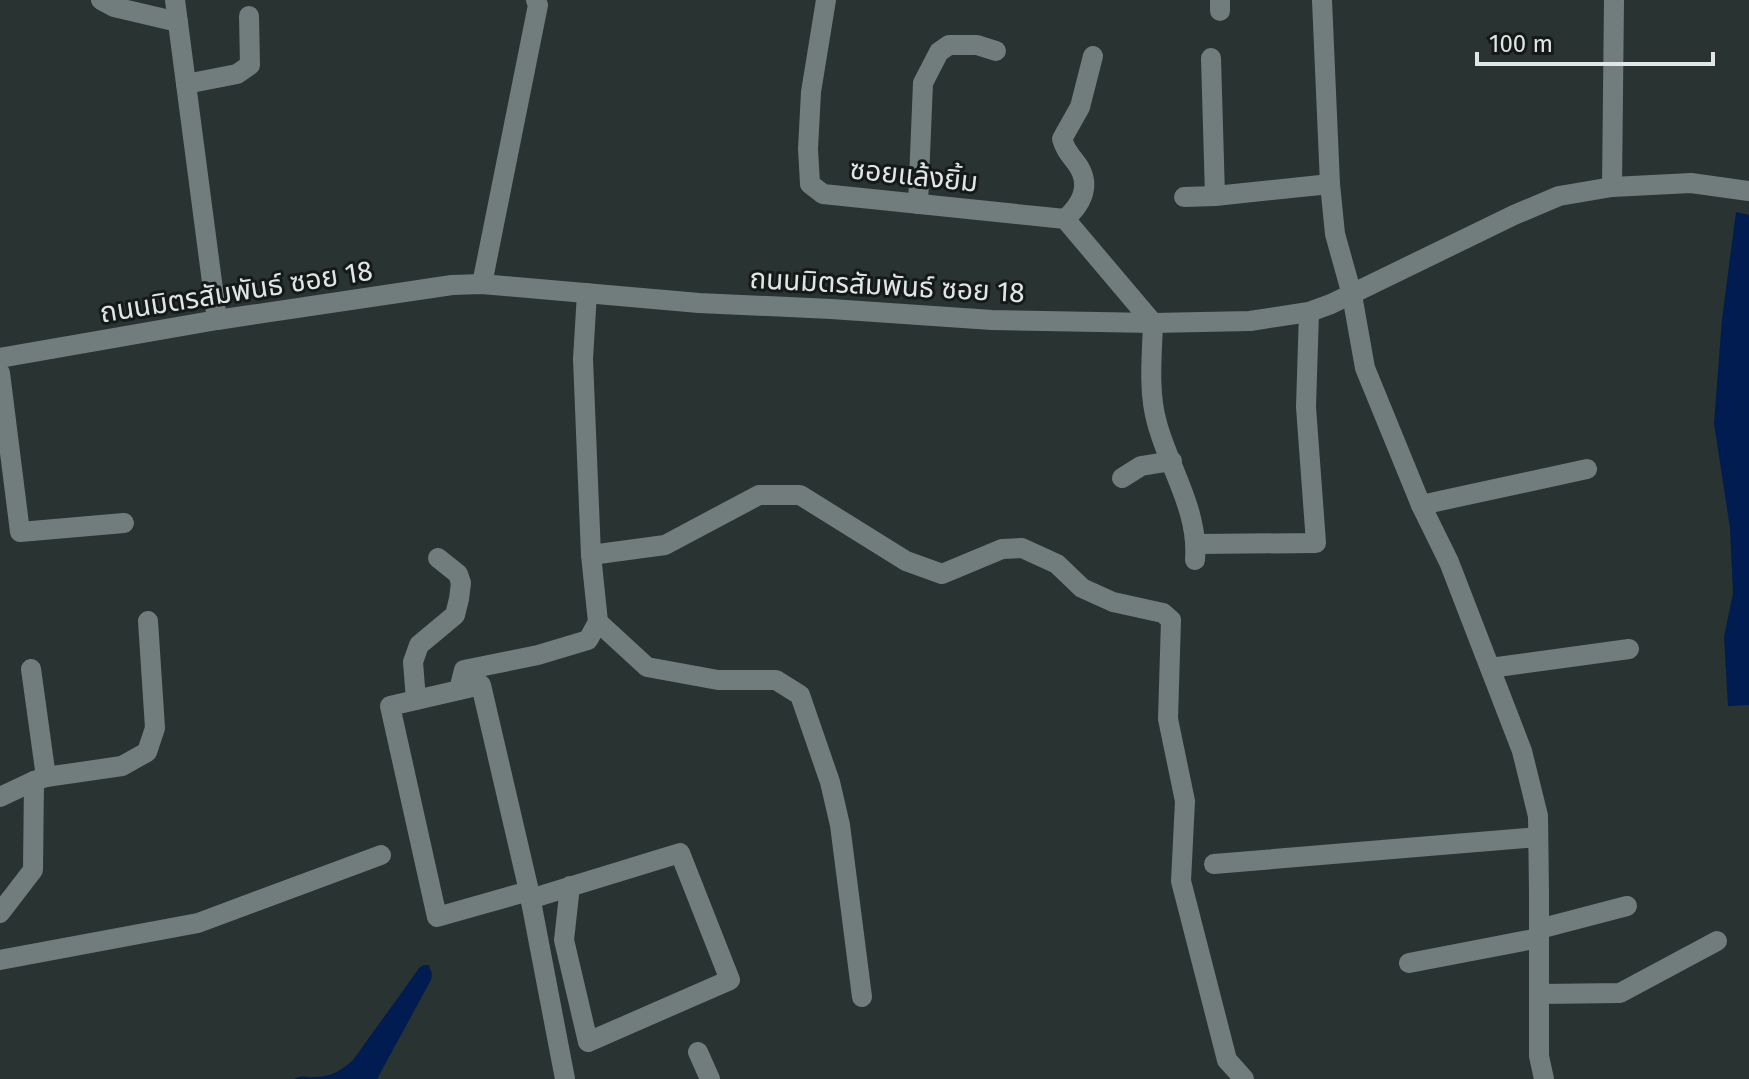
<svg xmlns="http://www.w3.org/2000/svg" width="1749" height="1079" font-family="'Fira Sans','Noto Sans Thai',sans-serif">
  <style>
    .water { fill: #001c50 }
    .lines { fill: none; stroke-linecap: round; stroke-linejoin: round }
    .minor { stroke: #717d7d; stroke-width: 20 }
    .labels { text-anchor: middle; stroke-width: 6; stroke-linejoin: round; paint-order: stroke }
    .street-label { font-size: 28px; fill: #e0e6e6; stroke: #151a19 }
  </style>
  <rect width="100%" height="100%" fill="#283332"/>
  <g class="water">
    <path d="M1736,212L1749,215V705L1728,706L1724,637L1733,593L1730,528L1714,423L1722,319Z"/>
    <path d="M424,965H429L432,974L431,980L377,1079H294C301,1075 304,1077 312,1077C329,1078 341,1071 353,1060L420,967Z"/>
  </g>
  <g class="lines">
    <g class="minor">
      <path d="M101,0L114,7L178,22"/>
      <path d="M175,0L217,320"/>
      <path d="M826,0L811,92L808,149L810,184L823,194L1065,219L1153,323C1152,355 1148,392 1157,423C1169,468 1199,511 1195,560"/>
      <path d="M1322,0L1330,184L1335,234L1352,295L1365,368L1421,505L1449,562L1522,751L1538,816L1539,892V1056L1544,1079"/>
      <path d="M1220,11V0"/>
      <path d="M1211,58L1215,196"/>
      <path d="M186,84L237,74L250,65L249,16"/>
      <path d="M1612,187L1614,0"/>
      <path d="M1184,197L1215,196L1330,184"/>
      <path d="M918,204L923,83L939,52L949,45H977L996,51"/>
      <path d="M1065,219C1081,205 1091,187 1079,167C1071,154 1067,155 1062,139L1080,107L1093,56"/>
      <path d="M482,284L538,5L536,0"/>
      <path d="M0,358L217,320L452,285L482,284L699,303L831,309L992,320L1153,323L1250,321L1309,312L1331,304L1514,215L1559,196L1612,187L1691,183L1749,191"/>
      <path d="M0,373L20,532L124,523"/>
      <path d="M1122,478L1141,466L1172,461"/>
      <path d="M1421,505L1587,469"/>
      <path d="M1197,544L1316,543L1306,407L1309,312"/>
      <path d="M591,555L665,545L759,495H800L906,561L942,574L1002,549L1022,548L1057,564L1082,588L1113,602L1163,613L1171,620L1168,719L1185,801L1181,881L1227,1060L1244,1079"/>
      <path d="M598,622L647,667L718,680H776L800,695L830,782L840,825L862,997"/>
      <path d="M1490,668L1629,649"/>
      <path d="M31,669L46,777"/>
      <path d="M459,690L464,670L538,655L588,640L598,622L591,555L583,359L587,293"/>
      <path d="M416,700L413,662L419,645L455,615L459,599L461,583L458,574L438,558"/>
      <path d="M0,797L34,781L46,777L122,766L147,752L155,728L148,621"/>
      <path d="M1214,864L1538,837"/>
      <path d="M529,891L437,917L390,706L481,685L529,891L565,1079"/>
      <path d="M530,899L680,853L730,980L588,1042L564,940L570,886"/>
      <path d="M0,913L33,870L34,781"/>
      <path d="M1539,929L1627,906"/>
      <path d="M0,960L198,923L381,855"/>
      <path d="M1409,963L1539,938"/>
      <path d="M1539,994L1620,993L1717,941"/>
      <path d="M698,1052L710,1079"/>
    </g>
  </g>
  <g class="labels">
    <g class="street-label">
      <text transform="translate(914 175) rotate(6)" y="10">ซอยแล้งยิ้ม</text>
      <text transform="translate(887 285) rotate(3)" y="10">ถนนมิตรสัมพันธ์ ซอย 18</text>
      <text transform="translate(236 291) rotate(-9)" y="10">ถนนมิตรสัมพันธ์ ซอย 18</text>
    </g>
  </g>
  <path d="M1477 52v12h236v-12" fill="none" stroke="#e0e6e6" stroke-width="4"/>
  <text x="1489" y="52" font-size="24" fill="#e0e6e6" stroke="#151a19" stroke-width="6" paint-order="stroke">100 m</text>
</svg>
